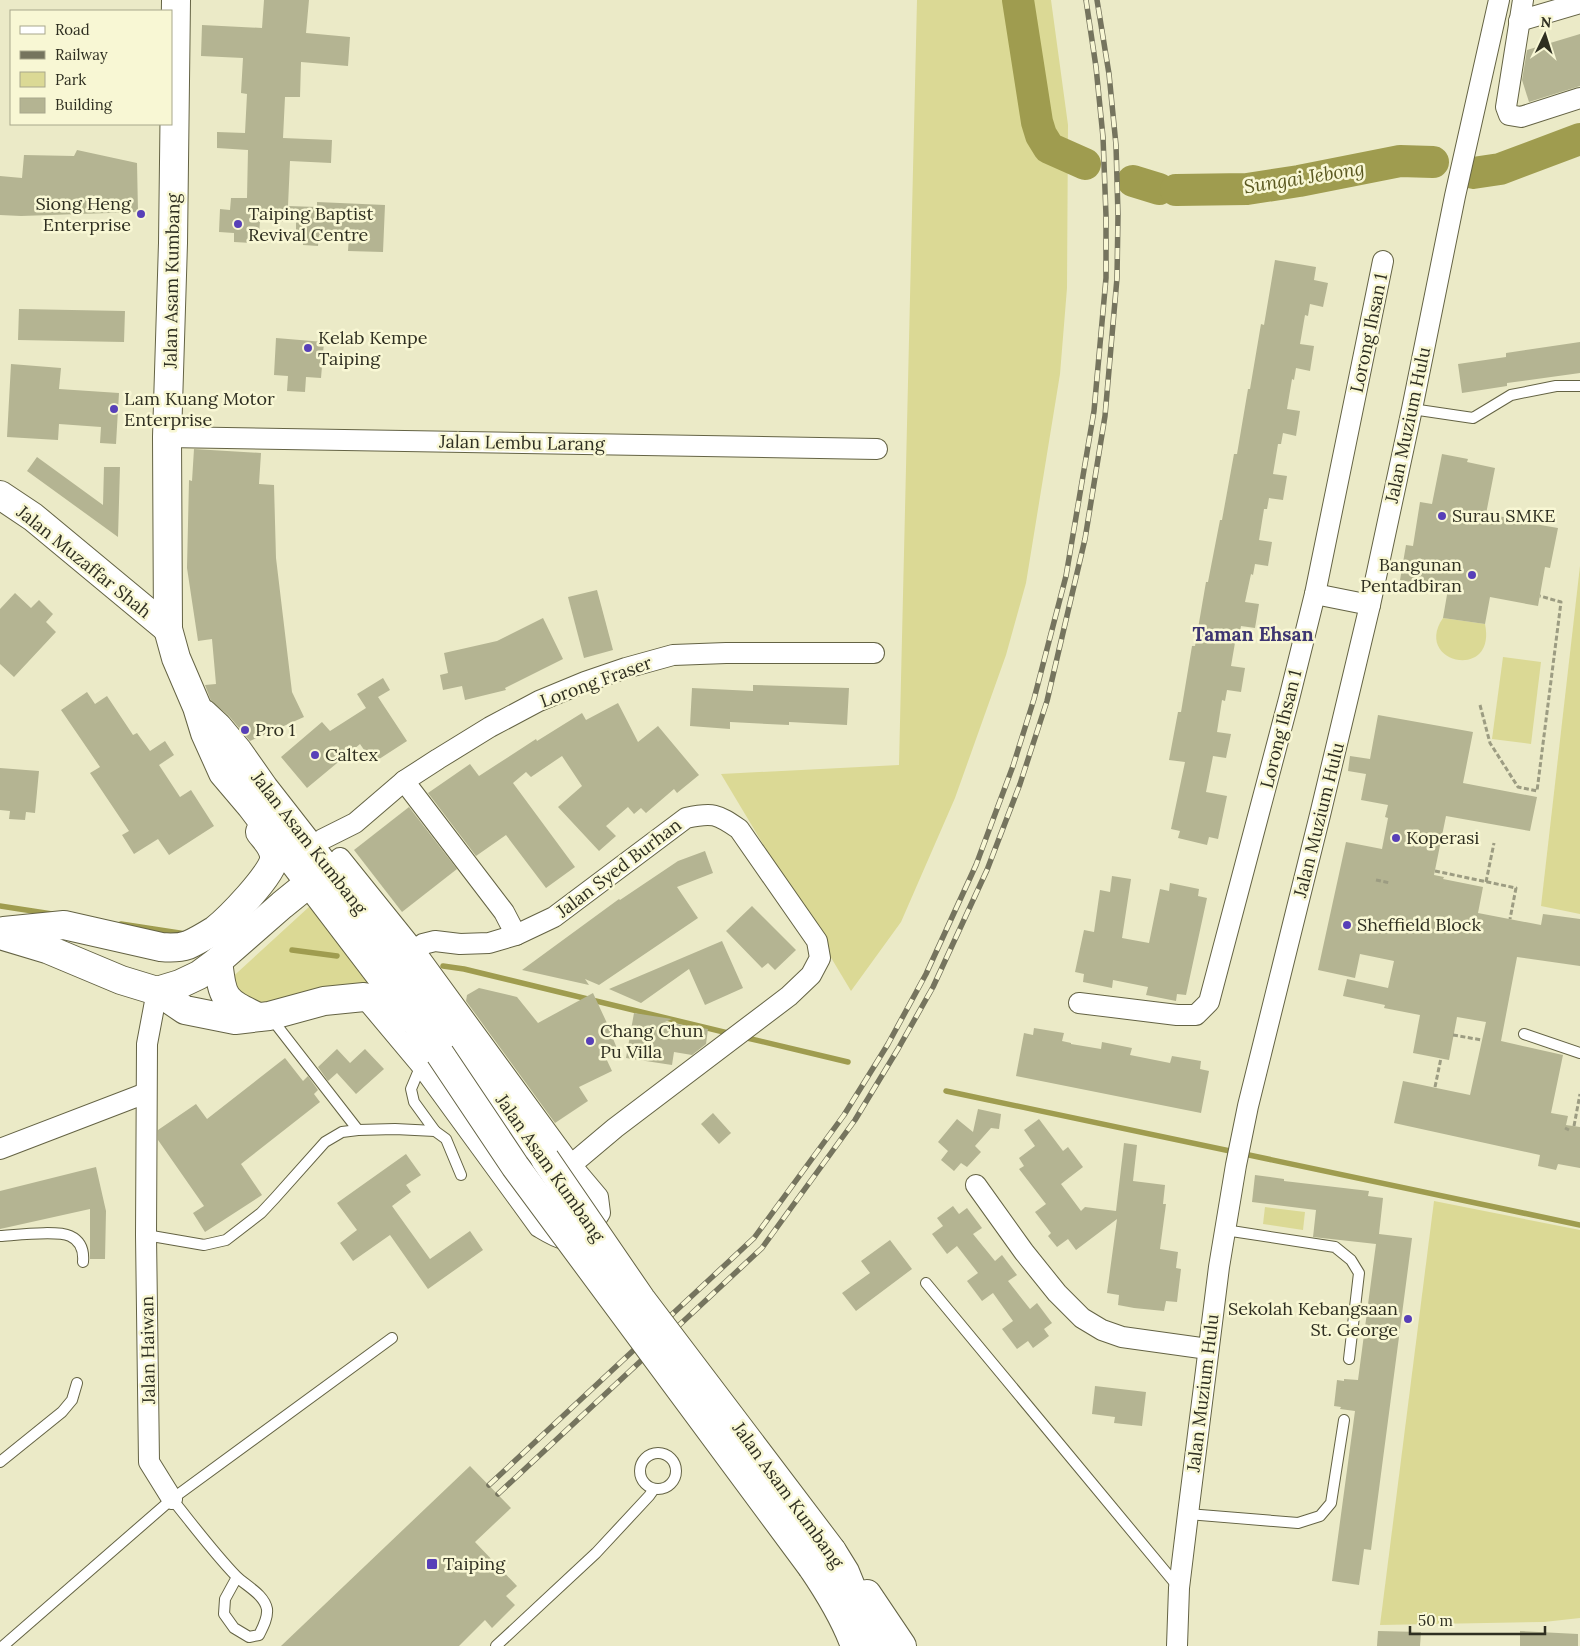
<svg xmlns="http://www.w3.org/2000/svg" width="1580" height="1646" font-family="Lora,serif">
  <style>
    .green { fill: #dbd995 }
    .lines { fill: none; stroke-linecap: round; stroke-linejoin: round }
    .stream { stroke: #9f9c4f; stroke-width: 5.5 }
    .river { stroke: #9f9c4f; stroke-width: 32 }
    .building { fill: #b4b492 }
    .lane-casing { stroke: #646344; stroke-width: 12 }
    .street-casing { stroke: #646344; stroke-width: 22 }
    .secondary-casing { stroke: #646344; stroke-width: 30 }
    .path { stroke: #9c9c82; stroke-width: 3; stroke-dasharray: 5 2.5; stroke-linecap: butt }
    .lane { stroke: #fff; stroke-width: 10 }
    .street { stroke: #fff; stroke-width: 20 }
    .secondary { stroke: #fff; stroke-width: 28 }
    .rail-casing { stroke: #75745e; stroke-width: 5.5 }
    .rail { stroke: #f8f7d4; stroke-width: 4; stroke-dasharray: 11; stroke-linecap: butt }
    .secondary-bridge-casing { stroke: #646344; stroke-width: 30; stroke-linecap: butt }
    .secondary-bridge { stroke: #fff; stroke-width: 28 }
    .poi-dot { fill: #5840b8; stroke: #f8f7d4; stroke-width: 2 }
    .labels { text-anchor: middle; stroke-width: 5; stroke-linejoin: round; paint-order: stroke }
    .poi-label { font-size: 18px; fill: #2f2f21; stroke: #f8f7d4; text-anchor: start }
    .street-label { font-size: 18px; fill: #2f2f21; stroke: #f8f7d4 }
    .water-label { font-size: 19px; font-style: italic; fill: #5a581f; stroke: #f8f7d4 }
    .neighbourhood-label { font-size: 19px; font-weight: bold; fill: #3d3571; stroke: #f8f7d4 }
  </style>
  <rect width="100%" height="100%" fill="#ebeac7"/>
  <g class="green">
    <path d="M917,0H1051L1068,125L1067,288L1060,374L1026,583L1006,655L955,798L901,922L851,991L721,774L899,765Z"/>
    <path d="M1580,566V914L1541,906Z"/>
    <path d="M1443,618L1485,624C1497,682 1412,663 1443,618Z"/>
    <path d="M1503,657L1541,662L1531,744L1492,739Z"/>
    <path d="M310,906L370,986L338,985L255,1006L227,982Z"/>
    <path d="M1434,1201L1580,1230V1618L1544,1622L1380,1625Z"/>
    <path d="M1265,1207L1305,1212L1303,1230L1263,1224Z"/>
  </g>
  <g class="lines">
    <g class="stream">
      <path d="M0,906L52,914"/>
      <path d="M121,924L186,934"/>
      <path d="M292,950L337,956"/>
      <path d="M443,966L464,969L732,1034"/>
      <path d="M743,1037L848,1062"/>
      <path d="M946,1091L1580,1225"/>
    </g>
    <g class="river">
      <path d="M1018,0L1037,122L1041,135L1049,148L1085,164"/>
      <path d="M1473,173L1500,169L1580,139"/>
      <path d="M1133,181L1159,189"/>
      <path d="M1176,190L1247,189L1299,181L1400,161L1433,162"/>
    </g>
  </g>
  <g class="building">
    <path d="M264,0H309L306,33L350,37L348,66L301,62L300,97H285L283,138L332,140L331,163L290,161L288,206L317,207V202L385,205L383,252L348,251L349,236L319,235L318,246L303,245V234H296V222L260,221L259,234H253L252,243L234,242V233L219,232L220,209L230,210L231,198H247L248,150L217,148V132L245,133L247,94L241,93L243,58L201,56L202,25L262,28Z"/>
    <path d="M1580,34V86L1529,102L1522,80L1527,50Z"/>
    <path d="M77,150L137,163L138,212L21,216L0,215V176L22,178L24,155L74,156Z"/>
    <path d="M1275,260L1316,267L1314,280L1328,283L1323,307L1310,304L1308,316L1305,315L1300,344L1314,346L1310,371L1296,368L1294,380L1292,379L1287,409L1300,411L1296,436L1283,433L1281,444H1278L1273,474L1287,476L1283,500L1269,498L1267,509H1264L1259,540L1272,542L1268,566L1255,564L1253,575L1251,574L1245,602L1259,604L1255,628L1241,626L1239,637H1236L1231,666L1245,668L1241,692L1227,690L1225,701L1222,700L1217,732L1231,734L1226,758L1213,756L1206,792L1227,796L1218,839L1209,837L1207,845L1178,838L1180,831L1171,829L1185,762L1169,760L1178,712H1181L1192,646H1195L1206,582H1208L1220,520H1222L1234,454H1237L1248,389H1250L1261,324L1264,325Z"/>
    <path d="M19,309L125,311L124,342L18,340Z"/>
    <path d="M276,338L324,342L321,378L306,377L305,392L287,391L288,376L274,375Z"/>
    <path d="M1580,342V373L1507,383V386L1462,393L1458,364L1506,357V353Z"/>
    <path d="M11,364L61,368L59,389L119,393L116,444L100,443L101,427L59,424L58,440L7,437Z"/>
    <path d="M194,449L261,453L259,484L274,485L276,558L292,692L304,717L250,741L229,716L211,701L205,685L216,684L212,639L198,641L187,568L189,480L192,481Z"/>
    <path d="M1442,454L1468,459L1467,462L1495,468L1486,514L1522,520V522L1558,528L1550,568L1545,567L1538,606L1490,597L1485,624L1443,618L1448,589L1400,580L1406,545L1413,546L1420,502L1432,504Z"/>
    <path d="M37,457L103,505L104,467H120L118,537L27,471Z"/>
    <path d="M597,590L613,650L584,658L568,597Z"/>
    <path d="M15,593L31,608L39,600L53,614L46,622L56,632L14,677L0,664V609Z"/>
    <path d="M543,618L563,659L505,688L506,690L465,700L462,686L443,690L440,675L448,673L444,653L497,641Z"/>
    <path d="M383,678L390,690L378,697L407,741L373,763L360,744L307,788L281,757L322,722L330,731L366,708L357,694Z"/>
    <path d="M753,685L849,688L847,725L789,722V725L730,722V729L690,726L692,688L753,691Z"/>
    <path d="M87,692L95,704L107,696L133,735L137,733L150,751L165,741L174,755L159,765L180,797L191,790L214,826L169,855L158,839L134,854L122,835L129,831L90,773L100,767L61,710Z"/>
    <path d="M618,703L638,742L658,726L699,775L677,793L674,789L646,813L641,808L634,814L628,807L606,826L616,836L599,851L558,807L582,786L562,756L531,777L526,772L513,783L575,867L546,888L506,835L476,856L428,793L470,764L479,776L536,739L537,741L582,713L586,720Z"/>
    <path d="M1378,715L1473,732L1463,783L1537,797L1530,831L1446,816L1434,875L1444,877L1443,879L1483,887L1478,913L1541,925L1543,914L1580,919V966L1517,957L1501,1041L1563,1055L1551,1113L1568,1116L1566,1125L1580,1127V1168L1558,1164L1556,1170L1538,1166L1540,1155L1394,1123L1403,1081L1470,1095L1486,1022L1457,1017L1449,1060L1413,1053L1420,1015L1384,1008L1385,1005L1343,996L1347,979L1388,988L1394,961L1360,954L1355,978L1318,970L1346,842L1382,849L1388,818L1385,817L1388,805L1361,800L1366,774L1348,771L1350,756L1370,759Z"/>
    <path d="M0,768L39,771L35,813L26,812L25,820L9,819L10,811L0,810Z"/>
    <path d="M409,807L457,869L402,912L354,850Z"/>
    <path d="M705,851L713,873L677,887L698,918L599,985L585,979L589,985L522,970L619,899L620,900L678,861Z"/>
    <path d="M1112,876L1131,879L1122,938L1149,943L1160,889L1169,891L1170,883L1199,889L1198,896L1207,898L1186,995L1177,994L1176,1001L1146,995L1148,987L1113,980L1112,988L1083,982L1084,974L1075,972L1084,930L1094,932L1100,890L1110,892Z"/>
    <path d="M752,906L796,950L775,970L768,963L762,968L726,931Z"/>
    <path d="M722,941L743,988L705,1005L689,969L641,1003L609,989Z"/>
    <path d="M479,988L517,997L538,1023L593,993L606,1021L620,1056L604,1054L612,1071L579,1087L588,1101L555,1123L466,1001L467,995Z"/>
    <path d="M634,1013L672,1019L665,1022L708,1029L706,1044L692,1055L674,1052L672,1065L626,1058Z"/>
    <path d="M1034,1028L1064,1033L1062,1041L1071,1043V1044L1101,1049L1102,1042L1132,1048L1130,1055L1170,1063L1172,1056L1201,1061L1200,1069L1209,1071L1201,1113L1016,1076L1024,1033L1033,1035Z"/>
    <path d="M337,1049L350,1063L365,1049L384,1069L356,1094L337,1073L328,1081L318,1067Z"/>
    <path d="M285,1058L303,1081L308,1076L318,1090L314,1094L320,1102L241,1164L262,1195L205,1232L193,1213L204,1206L158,1140V1130L196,1104L207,1119Z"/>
    <path d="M978,1109L1001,1114L999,1129L991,1128L975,1146L981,1152L967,1167L961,1163L954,1171L941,1160L948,1151L938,1142L957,1119L973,1132Z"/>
    <path d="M713,1113L731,1133L719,1144L701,1124Z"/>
    <path d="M1039,1119L1063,1151L1068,1147L1083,1167L1061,1184L1081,1211L1085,1207L1116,1211L1124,1143L1137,1145L1133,1181L1165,1185L1163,1204H1166L1160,1249L1178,1252L1176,1268L1181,1269L1177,1302L1166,1301L1164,1311L1134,1308L1118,1305L1119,1295L1107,1293L1117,1219L1076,1250L1068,1239L1057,1247L1048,1236L1051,1233L1035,1212L1046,1204L1019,1169L1024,1166L1019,1158L1035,1146L1024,1130Z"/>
    <path d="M406,1154L421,1175L406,1185L411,1192L392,1206L430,1259L470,1231L483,1250L428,1289L390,1235L353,1261L340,1243L357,1230L337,1203Z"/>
    <path d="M96,1167L106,1211L105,1259H90V1209L0,1229V1191Z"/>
    <path d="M1255,1175L1284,1179V1181L1369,1191L1368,1196L1383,1198L1379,1234L1412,1238L1371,1550L1364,1549L1359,1585L1332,1581L1355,1411L1340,1409L1341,1407L1334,1406L1337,1380L1344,1381V1379L1358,1380L1376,1244L1313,1237L1316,1210L1252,1202Z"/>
    <path d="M953,1206L959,1214L967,1208L982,1228L973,1234L995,1261L1002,1255L1017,1275L1008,1281L1030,1309L1037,1303L1052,1323L1044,1329L1049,1336L1033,1348L1028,1341L1017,1349L1002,1329L1013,1321L993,1293L982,1301L967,1281L978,1273L957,1246L947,1254L932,1234L943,1226L937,1218Z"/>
    <path d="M890,1240L912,1269L856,1311L842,1293L870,1273L861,1261Z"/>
    <path d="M1095,1386L1146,1392L1142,1426L1114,1423L1115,1417L1092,1414Z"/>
    <path d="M470,1466L511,1508L475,1542L517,1586L506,1596L515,1605L492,1628L485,1620L459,1646H281Z"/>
    <path d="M1378,1631L1421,1632L1420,1646H1377Z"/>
    <path d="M1520,1631L1578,1634V1646H1520Z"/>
  </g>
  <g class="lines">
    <defs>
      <g id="lane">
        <path d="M1412,409L1473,418L1511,395L1556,386H1580"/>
        <path d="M271,1018L358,1130"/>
        <path d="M1524,1034L1580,1053"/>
        <path d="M421,1065L411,1089L414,1102L435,1131"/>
        <path d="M1225,1230L1335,1247L1351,1260L1359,1273L1349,1359"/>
        <path d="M146,1235L204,1245L226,1240L261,1213L275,1198L325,1142L342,1132L358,1130L395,1129L435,1131L446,1139L461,1175"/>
        <path d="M0,1236C16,1235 57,1230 70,1236C81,1241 84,1251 83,1262"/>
        <path d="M926,1283L1179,1588"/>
        <circle cx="658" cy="1471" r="18"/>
        <path d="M0,1462L62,1412L72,1400L77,1383"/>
        <path d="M172,1499C193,1525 213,1552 236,1576C246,1586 264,1594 267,1609C268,1618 263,1627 259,1635L249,1637L234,1628L224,1614L225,1599L237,1577"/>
        <path d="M1188,1514L1298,1523L1320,1516L1331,1503L1344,1420"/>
        <path d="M3,1646L172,1499L392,1338"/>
        <path d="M496,1646L596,1553L649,1496L654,1489"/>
      </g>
      <g id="street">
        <path d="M1523,0L1506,107L1509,115L1521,117L1580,98"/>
        <path d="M1519,21L1580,3"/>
        <path d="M167,437L877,449"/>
        <path d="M1315,594L1370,605"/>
        <path d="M404,781L504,912L516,935"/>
        <path d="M301,857L323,839L355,823L404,781L438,759L490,727L539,701L585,682L626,668L673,655L726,653H874"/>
        <path d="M340,858L414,950L571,1165L598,1197L600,1213C596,1219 592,1228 586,1233C570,1247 554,1236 539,1227L421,1065L364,997"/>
        <path d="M414,950L423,944L435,941L460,944L489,943L516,935L554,917L686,818C713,812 717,814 739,829L817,941L820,958L811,975L789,996L615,1128L571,1165"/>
        <path d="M157,991L147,1044L146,1235L149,1462L172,1499"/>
        <path d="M1079,1003L1177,1015H1196L1209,1002L1289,699L1315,594L1383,261"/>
        <path d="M0,1149L146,1093"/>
        <path d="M976,1185L1024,1252L1057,1293L1082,1318L1102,1330L1122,1337L1208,1349"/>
        <path d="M1177,1646L1179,1588L1188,1514L1219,1267L1236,1165L1248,1106L1320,815L1370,605L1412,409L1455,196L1499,0"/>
      </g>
      <g id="secondary">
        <path d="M176,0L173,243L167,437L168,629L176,658L197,707L205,733L223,773L251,806L440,1054"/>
        <path d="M0,495L33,517L168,629"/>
        <path d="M204,714L218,727L238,751L264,788L321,861L369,919L545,1159"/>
        <path d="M4,931L64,925L161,947C170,948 179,948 188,945C197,941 207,935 215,930C229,919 272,875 274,859C275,848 266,840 260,832"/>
        <path d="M0,935L47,949L121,980L157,991L180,984L199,975L218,961L282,905L324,871"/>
        <path d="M218,961C223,1000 223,1000 258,1017"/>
        <path d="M157,991L185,1010L235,1020L269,1016L324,1001L364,997L378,999L405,1017"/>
        <path d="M832,1551L845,1572L875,1646"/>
        <path d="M812,1567C829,1592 845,1618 855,1646"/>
        <path d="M867,1594L902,1646"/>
      </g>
    </defs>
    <use href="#lane" class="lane-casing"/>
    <use href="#street" class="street-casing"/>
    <use href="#secondary" class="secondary-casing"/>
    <g class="path">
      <path d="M1480,705L1490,743L1518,787L1537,791L1561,602L1540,596"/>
      <path d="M1435,871L1516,888L1510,919"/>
      <path d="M1376,880L1390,883"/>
      <path d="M1486,882L1494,843"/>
      <path d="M1453,1035L1482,1040"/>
      <path d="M1435,1087L1441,1058"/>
      <path d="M1574,1126L1580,1094"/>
      <path d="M1565,1128L1569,1130"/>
    </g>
    <use href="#lane" class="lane"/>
    <use href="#street" class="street"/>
    <use href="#secondary" class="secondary"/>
    <defs>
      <g id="rail">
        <path d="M489,1485L754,1238L844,1115L888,1044L926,974L976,865L1013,766L1034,699L1066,576L1094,411L1106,278V216L1103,137L1096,67L1086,0"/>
        <path d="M498,1494L762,1248L855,1120L898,1049L933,987L987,870L1020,784L1047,701L1085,539L1105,416L1117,278L1118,215L1116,145L1109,74L1097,0"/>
      </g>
    </defs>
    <use href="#rail" class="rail-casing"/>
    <use href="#rail" class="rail"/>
    <defs>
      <g id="secondary-bridge">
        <path d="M440,1054L515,1166L812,1567"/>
        <path d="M545,1159L641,1299L832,1551"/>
      </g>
    </defs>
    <use href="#secondary-bridge" class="secondary-bridge-casing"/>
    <use href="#secondary-bridge" class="secondary-bridge"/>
  </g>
  <g class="poi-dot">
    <circle cx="141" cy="214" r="5"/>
    <circle cx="238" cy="224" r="5"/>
    <circle cx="308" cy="348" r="5"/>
    <circle cx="114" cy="409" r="5"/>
    <circle cx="1442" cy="516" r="5"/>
    <circle cx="1472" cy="575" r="5"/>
    <circle cx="245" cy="730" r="5"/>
    <circle cx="315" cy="755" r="5"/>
    <circle cx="1396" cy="838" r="5"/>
    <circle cx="1347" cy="925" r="5"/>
    <circle cx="590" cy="1041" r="5"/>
    <circle cx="1408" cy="1319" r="5"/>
    <rect x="426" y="1558" width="12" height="12" rx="2.5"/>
  </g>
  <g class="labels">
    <g class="poi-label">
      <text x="131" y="210" text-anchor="end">Siong Heng<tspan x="131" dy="21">Enterprise</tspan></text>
      <text x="248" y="220">Taiping Baptist<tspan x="248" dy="21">Revival Centre</tspan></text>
      <text x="318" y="344">Kelab Kempe<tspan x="318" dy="21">Taiping</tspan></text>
      <text x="124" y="405">Lam Kuang Motor<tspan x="124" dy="21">Enterprise</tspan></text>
      <text x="1452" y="522">Surau SMKE</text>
      <text x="1462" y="571" text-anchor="end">Bangunan<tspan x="1462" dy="21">Pentadbiran</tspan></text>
      <text x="255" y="736">Pro 1</text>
      <text x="325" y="761">Caltex</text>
      <text x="1406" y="844">Koperasi</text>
      <text x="1357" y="931">Sheffield Block</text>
      <text x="600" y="1037">Chang Chun<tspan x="600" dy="21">Pu Villa</tspan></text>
      <text x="1398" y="1315" text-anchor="end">Sekolah Kebangsaan<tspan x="1398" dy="21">St. George</tspan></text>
      <text x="443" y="1570">Taiping</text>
    </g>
    <g class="street-label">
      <text transform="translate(172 281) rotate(-89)" y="6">Jalan Asam Kumbang</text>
      <text transform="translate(1369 333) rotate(-78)" y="6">Lorong Ihsan 1</text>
      <text transform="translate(1408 425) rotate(-78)" y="6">Jalan Muzium Hulu</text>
      <text transform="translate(522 443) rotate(1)" y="6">Jalan Lembu Larang</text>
      <text transform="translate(84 562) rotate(39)" y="6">Jalan Muzaffar Shah</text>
      <text transform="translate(596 682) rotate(-20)" y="6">Lorong Fraser</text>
      <text transform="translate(1281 729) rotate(-76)" y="6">Lorong Ihsan 1</text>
      <text transform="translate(1319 820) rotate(-76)" y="6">Jalan Muzium Hulu</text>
      <text transform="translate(309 843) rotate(52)" y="6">Jalan Asam Kumbang</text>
      <text transform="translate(619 868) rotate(-37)" y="6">Jalan Syed Burhan</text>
      <text transform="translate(550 1168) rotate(55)" y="6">Jalan Asam Kumbang</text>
      <text transform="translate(148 1350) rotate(-91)" y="6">Jalan Haiwan</text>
      <text transform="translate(1203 1393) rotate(-83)" y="6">Jalan Muzium Hulu</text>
      <text transform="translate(788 1495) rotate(54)" y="6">Jalan Asam Kumbang</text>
    </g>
    <g class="water-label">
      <text transform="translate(1304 177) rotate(-9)" y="7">Sungai Jebong</text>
    </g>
    <g class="neighbourhood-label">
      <text x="1253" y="641">Taman Ehsan</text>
    </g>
  </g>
  <rect x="10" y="10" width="162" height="115" fill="#f8f7d4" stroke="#a8a78c"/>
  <rect x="20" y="26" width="25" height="8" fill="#ffffff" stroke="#a8a78c"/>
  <text x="55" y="35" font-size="15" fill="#2f2f21">Road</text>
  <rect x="20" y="51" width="25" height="8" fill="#75745e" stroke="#a8a78c"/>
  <text x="55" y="60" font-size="15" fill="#2f2f21">Railway</text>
  <rect x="20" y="72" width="25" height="15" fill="#dbd995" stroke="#a8a78c"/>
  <text x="55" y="85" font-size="15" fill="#2f2f21">Park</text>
  <rect x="20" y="98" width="25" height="15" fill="#b4b492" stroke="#a8a78c"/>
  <text x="55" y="110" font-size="15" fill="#2f2f21">Building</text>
  <g transform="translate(1545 35) rotate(4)" stroke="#f8f7d4" stroke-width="4" paint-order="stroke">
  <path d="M0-4L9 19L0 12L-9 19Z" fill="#2f2f21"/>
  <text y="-8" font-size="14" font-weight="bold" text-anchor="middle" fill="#2f2f21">N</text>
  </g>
  <path d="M1410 1626v8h135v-8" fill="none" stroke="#2f2f21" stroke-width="2.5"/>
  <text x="1418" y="1626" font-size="15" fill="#2f2f21" stroke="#f8f7d4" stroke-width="4" paint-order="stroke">50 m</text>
</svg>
